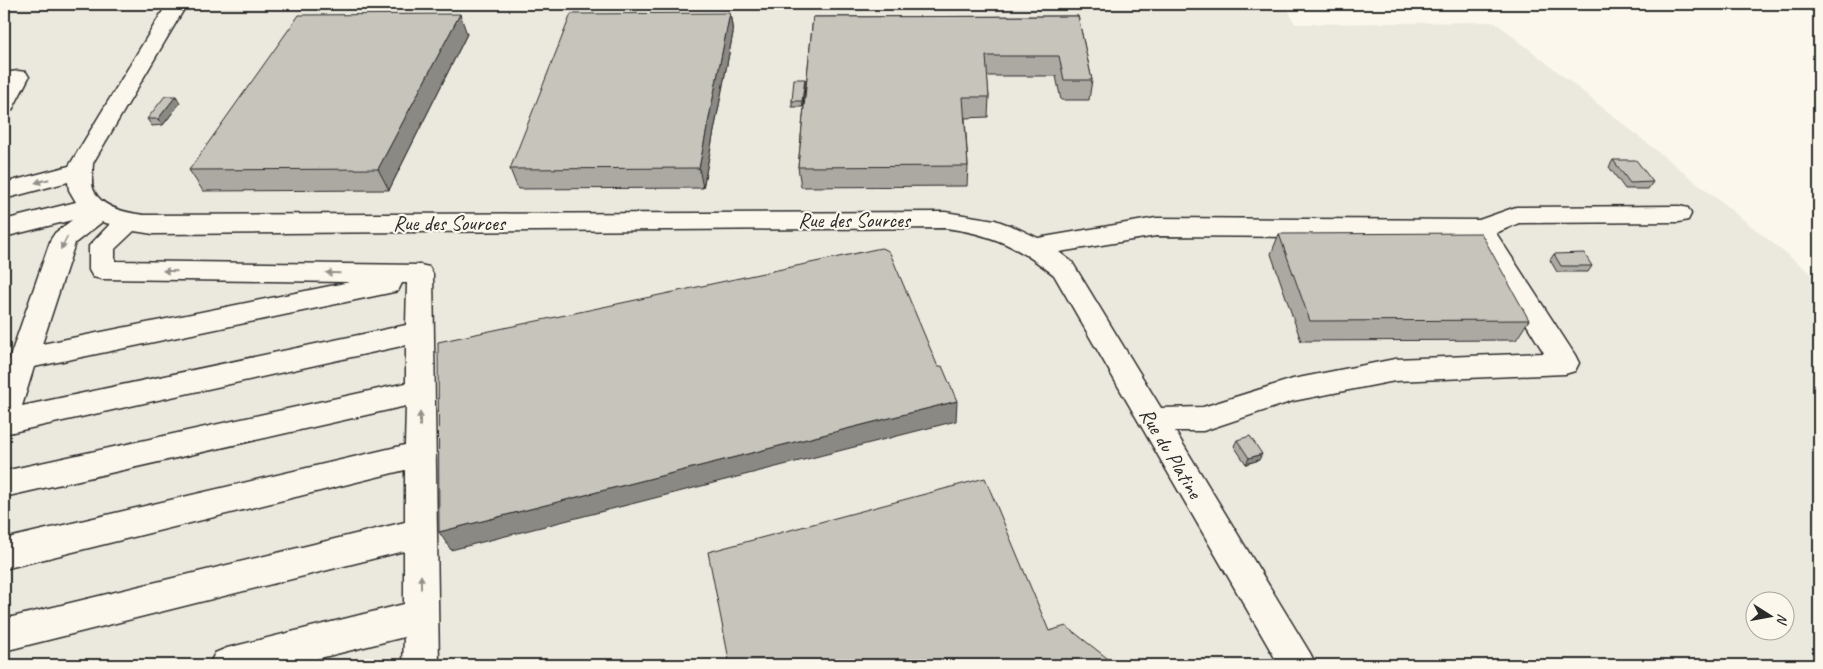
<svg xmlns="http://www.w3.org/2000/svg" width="1823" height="669" font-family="Caveat,sans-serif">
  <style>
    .built { fill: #ebe8de; fill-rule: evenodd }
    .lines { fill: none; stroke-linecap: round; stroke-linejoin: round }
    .minor-casing { stroke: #2b2b2b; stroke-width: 3 }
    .minor { fill: #fbf7ec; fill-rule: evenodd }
    .wall { fill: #aba9a2; stroke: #2b2b2b }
    .shaded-wall { fill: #8b8984; stroke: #2b2b2b }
    .building { fill: #c7c4bc; stroke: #2b2b2b }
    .oneway { fill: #93918c }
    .labels { text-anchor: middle; stroke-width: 4.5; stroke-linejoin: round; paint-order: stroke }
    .street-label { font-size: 21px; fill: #2b2b2b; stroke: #fbf7ec }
  </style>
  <rect width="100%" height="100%" fill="#fbf7ec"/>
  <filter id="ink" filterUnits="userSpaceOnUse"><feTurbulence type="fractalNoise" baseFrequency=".02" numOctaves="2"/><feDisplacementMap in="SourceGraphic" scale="10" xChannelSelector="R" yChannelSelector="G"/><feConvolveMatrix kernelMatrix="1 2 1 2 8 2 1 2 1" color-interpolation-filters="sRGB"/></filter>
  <g filter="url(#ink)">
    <path class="built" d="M4,4H1285L1295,24L1495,22L1819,280V665H4ZM1756,602H1786V632H1756Z"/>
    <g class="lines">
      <defs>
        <g id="minor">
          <path d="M167,4H187L93,163C93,171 90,183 94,191C102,208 127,213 144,215L945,212L995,220L1017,228L1038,238L1156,218L1479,220L1516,207L1679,206L1688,208L1691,214L1688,220L1679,222L1519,223L1496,233L1575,355L1579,363L1575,371L1565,374L1395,381L1293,401L1203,431H1175L1310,653L1316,665H1279L1054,275C1017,246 992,234 945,228L153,234L134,231L115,249V261L420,265L429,267L433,274L439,665H403L404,637L292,665H209L215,653L227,648L404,604V551L4,651V619L405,522V470L4,569V539L405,445L406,406L4,497V471L406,383V345L4,434V374L51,239L55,233L72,220L4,237V220L76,202L69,190L68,182L4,199V183L69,166ZM102,222L110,224L89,246V270L93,277L102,279L350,282L42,344L75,243ZM1156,236L1474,238L1544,353L1395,359L1293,379L1203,407L1161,408L1072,262L1059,252ZM402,283H407L406,325L22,406L34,367L389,293L398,291Z"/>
          <path d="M1806,4H1819V12L1812,10Z"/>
          <path d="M18,71L26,72L29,77L12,110L4,112V73Z"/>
        </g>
      </defs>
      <use href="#minor" class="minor-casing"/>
      <use href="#minor" class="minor"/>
    </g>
    <g class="wall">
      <path d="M730,13L733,33L703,188L518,189L510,169Z"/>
      <path d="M1078,16L1092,80L1089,100H1061L1056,76H987L989,97L988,117L965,118L968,166L967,186L801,187L798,167L813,17Z"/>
      <path d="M467,34L389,190L203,191L189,170Z"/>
      <path d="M805,79V85L803,107H792V101Z"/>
      <path d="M176,96L180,103L163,125L152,126L147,119Z"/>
      <path d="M1613,160L1653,182L1648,189H1625L1609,167Z"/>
      <path d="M1279,234L1529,320L1516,340L1301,341L1271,254Z"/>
      <path d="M1554,254L1592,266L1588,272H1557L1550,260Z"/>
      <path d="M1237,440L1259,460L1246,464L1234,446Z"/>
    </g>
    <g class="shaded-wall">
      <path d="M730,13L733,33L703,188L699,168Z"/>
      <path d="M460,14L467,34L389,190L378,169Z"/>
      <path d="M805,79V85L803,107L802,101Z"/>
      <path d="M176,96L180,103L163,125L158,119Z"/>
      <path d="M957,401L956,421L451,550L439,532Z"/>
      <path d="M1262,454L1259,460L1246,464L1249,458Z"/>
    </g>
    <g class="building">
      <path d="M730,13L699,168L510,169L571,14Z"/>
      <path d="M460,14L378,169L189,170L299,15Z"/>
      <path d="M1078,16L1092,80H1064L1059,56H986L989,97H963L968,166L798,167L813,17Z"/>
      <path d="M794,79H805L802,101H792Z"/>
      <path d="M165,96H176L158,119H147Z"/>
      <path d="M1613,160H1636L1653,182L1630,183Z"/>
      <path d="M1481,233L1529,320L1310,321L1279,234Z"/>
      <path d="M881,248L887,250L890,253L938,367L942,366L957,401L439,532L438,342Z"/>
      <path d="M1584,253L1592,266H1561L1554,254Z"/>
      <path d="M1250,436L1262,454L1249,458L1237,440Z"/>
      <path d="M985,478L1049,631L1066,626L1116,665H730L708,552Z"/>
    </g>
    <defs><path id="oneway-solid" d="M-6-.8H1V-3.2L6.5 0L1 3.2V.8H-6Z" transform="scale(1.25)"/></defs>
    <g class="oneway">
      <use href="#oneway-solid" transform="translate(42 181) rotate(166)"/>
      <use href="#oneway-solid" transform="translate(64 243) rotate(118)"/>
      <use href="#oneway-solid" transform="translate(170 271) rotate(-179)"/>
      <use href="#oneway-solid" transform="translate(333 273) rotate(-179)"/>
      <use href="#oneway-solid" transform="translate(420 419) rotate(-90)"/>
      <use href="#oneway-solid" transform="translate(421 582) rotate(-90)"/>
    </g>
  </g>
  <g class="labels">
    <g class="street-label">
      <text x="854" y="227">Rue des Sources</text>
      <text x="449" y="230">Rue des Sources</text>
      <text transform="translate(1171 453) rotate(59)" y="7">Rue du Platine</text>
    </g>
  </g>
  <rect width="1823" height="669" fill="none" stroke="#fbf7ec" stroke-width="20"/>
  <rect x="10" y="10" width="1803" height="649" fill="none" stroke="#2b2b2b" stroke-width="2" filter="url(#ink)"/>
  <g transform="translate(1770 616) rotate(101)"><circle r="24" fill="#fbf7ec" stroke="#a8a59f"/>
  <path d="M0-4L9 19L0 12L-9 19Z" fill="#2b2b2b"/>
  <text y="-8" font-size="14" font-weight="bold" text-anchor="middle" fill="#2b2b2b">N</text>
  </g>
</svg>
